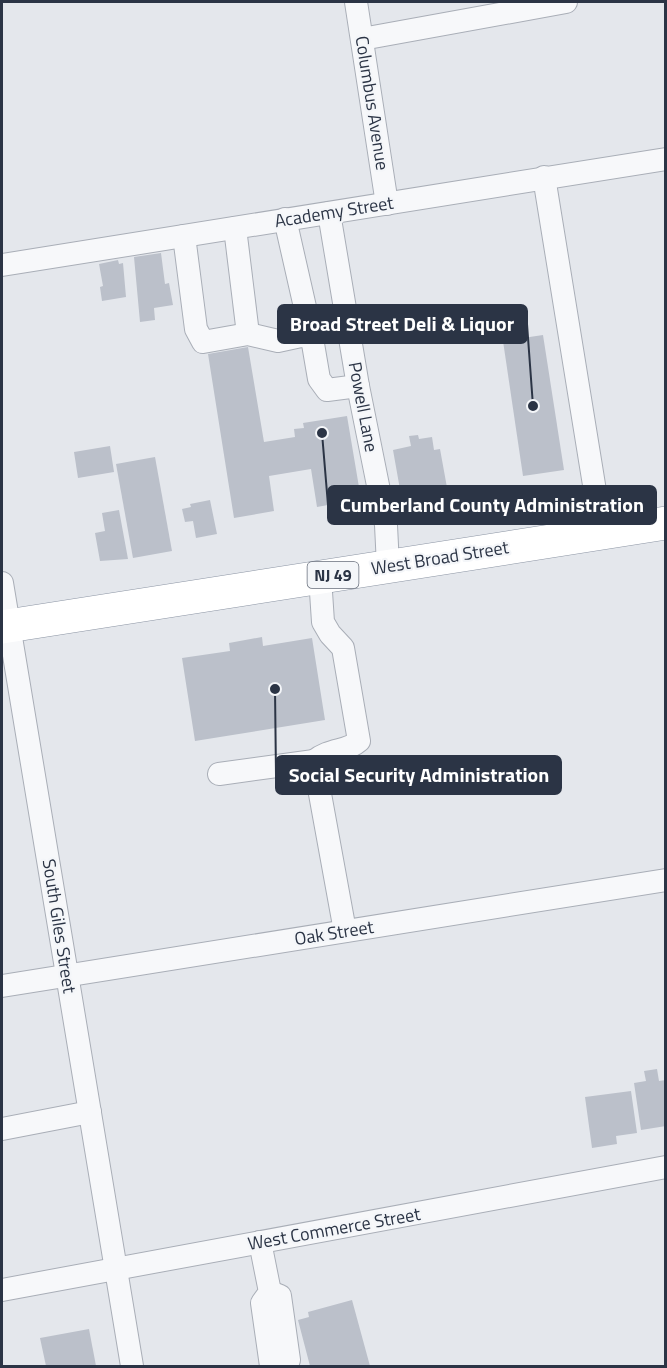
<svg xmlns="http://www.w3.org/2000/svg" width="667" height="1368" font-family="'Titillium Web',sans-serif">
  <style>
    .building { fill: #bbc0ca }
    .lines { fill: none; stroke-linecap: round; stroke-linejoin: round }
    .minor-casing { stroke: #a9aeb7; stroke-width: 24 }
    .highway-casing { stroke: #8b94a3; stroke-width: 34 }
    .minor { stroke: #f7f8fa; stroke-width: 22 }
    .highway { stroke: #fff; stroke-width: 33 }
    .labels { text-anchor: middle; stroke-width: 4.5; stroke-linejoin: round; paint-order: stroke }
    .shield { fill: #f4f6f9; stroke: #676e7b; stroke-width: 1.5 }
    .shield-label { font-size: 16px; font-weight: bold; fill: #2b3445 }
    .street-label { font-size: 18px; fill: #2b3445; stroke: #f4f6f9 }
    .leader { fill: none; stroke: #2b3445; stroke-width: 2 }
    .callout-dot { fill: #2b3445; stroke: #f4f6f9; stroke-width: 2 }
    .callout { fill: #2b3445; stroke: #2b3445; stroke-width: 2 }
    .callout-label { font-size: 20px; text-anchor: middle; font-weight: bold; fill: #fff }
  </style>
  <rect width="100%" height="100%" fill="#e4e7ec"/>
  <g class="building">
    <path d="M161,253L165,284L169,283L173,305L154,308L155,320L140,322L134,257Z"/>
    <path d="M118,260L119,264L123,263L126,297L102,301L100,287L103,286L99,264Z"/>
    <path d="M543,335L564,470L523,476L503,341Z"/>
    <path d="M248,347L264,442L295,437L294,429L304,428L303,423L347,416L361,499L317,507L311,469L269,476L274,511L234,518L208,354Z"/>
    <path d="M418,435L419,439L432,437L434,450L440,449L450,504L404,512L393,450L411,446L409,436Z"/>
    <path d="M110,446L114,472L78,478L74,452Z"/>
    <path d="M155,457L172,551L133,558L116,464Z"/>
    <path d="M210,500L217,534L196,538L193,521L185,522L182,509L191,507L190,504Z"/>
    <path d="M119,510L128,559L100,561L95,533L105,531L102,513Z"/>
    <path d="M262,637L263,646L312,638L325,720L195,741L182,658L230,651L229,643Z"/>
    <path d="M657,1069L659,1081L666,1080V1126L641,1130L634,1083L646,1081L644,1071Z"/>
    <path d="M631,1091L637,1133L616,1136L617,1144L592,1148L585,1097Z"/>
    <path d="M352,1300L370,1366H310L298,1320L309,1317L308,1312Z"/>
    <path d="M89,1329L96,1366H46L40,1338Z"/>
  </g>
  <g class="lines">
    <defs>
      <g id="minor">
        <path d="M356,2L387,204"/>
        <path d="M362,39L566,2"/>
        <path d="M544,177L602,534"/>
        <path d="M329,213L358,386L386,525L388,566"/>
        <path d="M285,219L312,338"/>
        <path d="M235,228L248,334"/>
        <path d="M184,236L196,329L203,342L248,334L278,341L301,336L312,338L319,379L327,390L358,386"/>
        <path d="M2,265L666,159"/>
        <path d="M320,577L323,622L330,634L343,648L359,741C347,752 330,748 314,761L345,931"/>
        <path d="M2,583L132,1366"/>
        <path d="M219,774L314,761"/>
        <path d="M2,986L666,880"/>
        <path d="M2,1129L90,1112"/>
        <path d="M260,1242L270,1292L262,1303L271,1366"/>
        <path d="M2,1290L666,1167"/>
        <path d="M270,1292L280,1296L289,1360L286,1366"/>
      </g>
      <path id="highway" d="M2,627L666,523"/>
    </defs>
    <use href="#minor" class="minor-casing"/>
    <use href="#highway" class="highway-casing"/>
    <use href="#minor" class="minor"/>
    <use href="#highway" class="highway"/>
  </g>
  <g class="labels">
    <rect class="shield" x="307.5" y="562" width="51" height="26" rx="4.5"/>
    <g class="shield-label">
      <text x="333" y="581">NJ 49</text>
    </g>
    <g class="street-label">
      <text transform="translate(372 103) rotate(81)" y="6">Columbus Avenue</text>
      <text transform="translate(334 212) rotate(-9)" y="6">Academy Street</text>
      <text transform="translate(363 407) rotate(79)" y="6">Powell Lane</text>
      <text transform="translate(440 558) rotate(-9)" y="6">West Broad Street</text>
      <text transform="translate(59 926) rotate(81)" y="6">South Giles Street</text>
      <text transform="translate(334 933) rotate(-9)" y="6">Oak Street</text>
      <text transform="translate(334 1229) rotate(-10)" y="6">West Commerce Street</text>
    </g>
  </g>
  <path class="leader" d="M533 406L527 324M322 433L328 505M275 689L276 775"/>
  <g class="callout-dot">
    <circle cx="533" cy="406" r="6"/>
    <circle cx="322" cy="433" r="6"/>
    <circle cx="275" cy="689" r="6"/>
  </g>
  <g class="callout">
    <rect x="278" y="305" width="249" height="38" rx="6"/>
    <rect x="328" y="486" width="328" height="38" rx="6"/>
    <rect x="276" y="756" width="285" height="38" rx="6"/>
  </g>
  <g class="callout-label">
    <text x="402" y="331">Broad Street Deli &amp; Liquor</text>
    <text x="492" y="512">Cumberland County Administration</text>
    <text x="419" y="782">Social Security Administration</text>
  </g>
  <rect width="667" height="1368" fill="none" stroke="#2b3445" stroke-width="6"/>
</svg>
